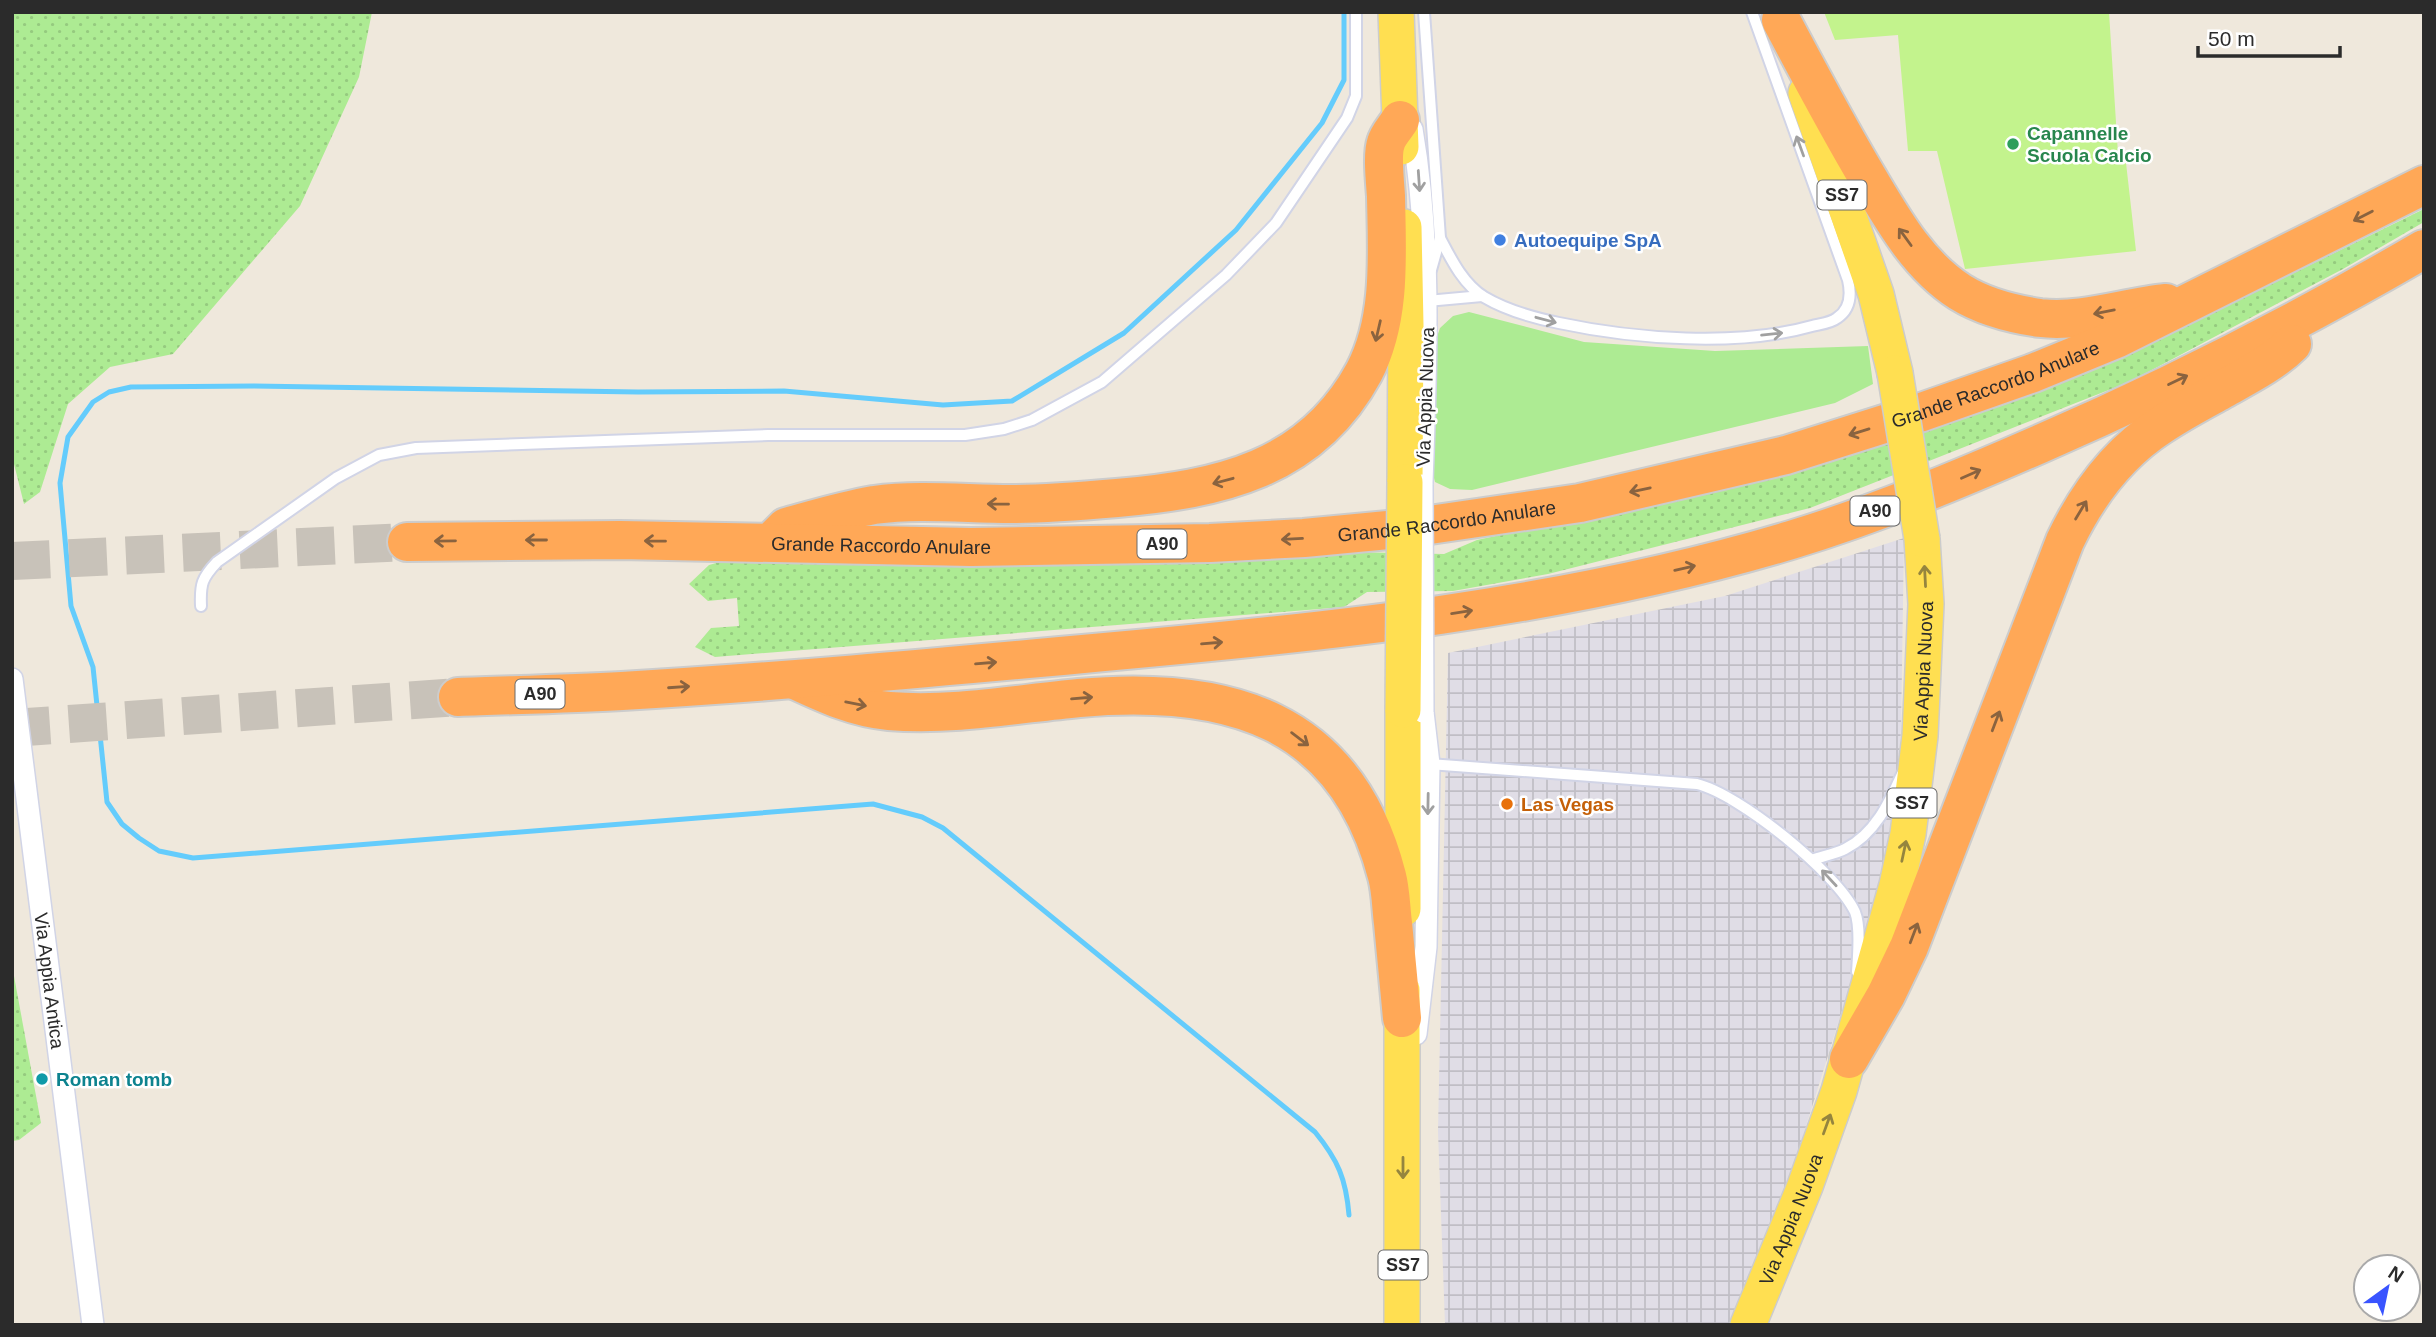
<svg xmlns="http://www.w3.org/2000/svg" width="2436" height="1337" font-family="Arial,sans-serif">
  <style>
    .industrial { fill: url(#industrial-grid) }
    .grass { fill: url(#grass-dots) }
    .park { fill: #adeb93 }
    .pitch { fill: #c3f38d }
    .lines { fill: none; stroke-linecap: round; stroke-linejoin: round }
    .stream { stroke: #64ccfc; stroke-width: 5 }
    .motorway-tunnel { stroke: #c8c2b9; stroke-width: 38; stroke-dasharray: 38 19; stroke-linecap: butt }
    .service-casing { stroke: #d1d4e6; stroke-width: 14 }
    .minor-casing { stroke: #d1d4e6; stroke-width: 24 }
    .primary-casing { stroke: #ccc; stroke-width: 38 }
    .motorway-casing { stroke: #ccc; stroke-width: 42 }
    .service { stroke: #fff; stroke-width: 10 }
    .minor { stroke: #fff; stroke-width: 21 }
    .primary { stroke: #ffdf51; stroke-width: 35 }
    .motorway { stroke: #ffa857; stroke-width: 38 }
    .minor-bridge-casing { stroke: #d1d4e6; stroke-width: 24; stroke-linecap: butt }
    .primary-bridge-casing { stroke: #ccc; stroke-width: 38; stroke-linecap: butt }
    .minor-bridge { stroke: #fff; stroke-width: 21 }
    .primary-bridge { stroke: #ffdf51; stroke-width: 35 }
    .oneway { stroke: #a0a0a0 }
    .oneway2 { stroke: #8a633f }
    .oneway3 { stroke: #95853e }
    .leisure-dot { fill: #2e9e5b; stroke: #fff; stroke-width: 2.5 }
    .shop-dot { fill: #3f7fe0; stroke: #fff; stroke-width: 2.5 }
    .food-dot { fill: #e8710a; stroke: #fff; stroke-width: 2.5 }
    .culture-dot { fill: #0f9aa8; stroke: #fff; stroke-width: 2.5 }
    .labels { text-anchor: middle; stroke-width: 5; stroke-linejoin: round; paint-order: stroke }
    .shield { fill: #fff; stroke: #6b6b6b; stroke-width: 2 }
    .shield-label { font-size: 18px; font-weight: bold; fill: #2b2b2b }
    .leisure-label { font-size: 19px; font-weight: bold; fill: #27864d; stroke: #fff; text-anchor: start }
    .shop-label { font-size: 19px; font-weight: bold; fill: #366cbe; stroke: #fff; text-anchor: start }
    .street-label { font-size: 19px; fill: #2b2b2b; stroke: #fff }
    .food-label { font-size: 19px; font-weight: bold; fill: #c56008; stroke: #fff; text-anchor: start }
    .culture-label { font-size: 19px; font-weight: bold; fill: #0d838f; stroke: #fff; text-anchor: start }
  </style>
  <defs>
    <pattern id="industrial-grid" width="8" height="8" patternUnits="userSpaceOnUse" patternTransform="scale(1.75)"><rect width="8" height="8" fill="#e0dde6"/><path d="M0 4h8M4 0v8" fill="none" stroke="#c0bec5"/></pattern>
    <pattern id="grass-dots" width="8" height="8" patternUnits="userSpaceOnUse" patternTransform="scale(1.75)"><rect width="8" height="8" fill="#adeb93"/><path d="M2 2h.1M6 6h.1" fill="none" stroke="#95ca7f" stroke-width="1.8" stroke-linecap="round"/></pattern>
  </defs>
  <rect width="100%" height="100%" fill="#efe8dc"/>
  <path class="industrial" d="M1904,538L1901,731L1892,850L1765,1258L1735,1325H1445L1438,1131L1448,653L1725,596Z"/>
  <g class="grass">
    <path d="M12,12H372L359,77L300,206L173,354L110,367L68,404L40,492L24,504L12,456Z"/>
    <path d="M2424,209V222L2343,269L2129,382L1810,508L1548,574L1453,591L1367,592L1344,607L715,657L695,647L711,628L739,626L737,598L708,601L689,584L709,565L731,559L1350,552L1444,554L1477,540L1588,516L1868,448L1959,420L2098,365L2165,336Z"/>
    <path d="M12,965L41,1123L19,1140L12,1141Z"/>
  </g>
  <path class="park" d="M1469,312L1584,342L1715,351L1868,346L1873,384L1835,403L1472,490L1450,489L1435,482L1427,450L1435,420L1434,346L1440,328L1453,316Z"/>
  <path class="pitch" d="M1824,12H2109L2118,154H2125L2136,251L1965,269L1937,151H1908L1898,35L1835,40Z"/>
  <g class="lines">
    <path class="stream" d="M1344,12V80L1322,123L1236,230L1124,333L1012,401L943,405L784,391L638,392L254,386L131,387L109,392L93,402L68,437L60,483L71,606L93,667L107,802L122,824L139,838L159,851L193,858L873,804L922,817L943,828L1315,1132C1338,1160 1346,1179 1349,1215"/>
    <g class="motorway-tunnel">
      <path d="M12,561L407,542"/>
      <path d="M12,728L458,697"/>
    </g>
    <defs>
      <g id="service">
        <path d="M1424,12L1440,238L1431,270"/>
        <path d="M1440,238C1451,259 1463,284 1484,297C1506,310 1534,318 1559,323C1634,339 1738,347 1812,326C1820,324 1831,323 1837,318C1851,309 1851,293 1848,280L1752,12"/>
        <path d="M1427,301L1482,296"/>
        <path d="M201,606C200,584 202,578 217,562L336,478L379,455L416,448L768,435H965L1004,429L1032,420L1102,382L1226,275L1276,223L1347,118L1356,96V12"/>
        <path d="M1429,764L1697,784C1739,794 1837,873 1855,912C1861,927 1858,956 1857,972"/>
        <path d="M1812,860C1823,856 1835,854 1845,849C1875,834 1889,803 1902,774"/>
      </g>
      <g id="minor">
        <path d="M1412,129C1432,246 1426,365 1422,483"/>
        <path id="s1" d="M12,679L93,1325"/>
        <path d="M1416,1034L1426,947L1429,764L1423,712"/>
      </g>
      <g id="primary">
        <path d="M1396,12L1401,147"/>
        <path d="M1806,93L1876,294L1895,373"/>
        <path d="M1404,227L1406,325L1405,482"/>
        <path d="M1403,909V710"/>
        <path d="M1402,1325V990"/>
        <path id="s2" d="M1748,1325L1805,1186L1839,1091L1897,885L1908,834L1920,736L1926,604L1922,539"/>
      </g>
      <g id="motorway">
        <path d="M1781,20C1809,73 1837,126 1868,178C1893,220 1918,265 1960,292C1984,307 2012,314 2040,318C2082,323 2125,307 2166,303"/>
        <path d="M777,536L786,527C815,519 845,510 874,505C919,499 966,504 1011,504C1047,504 1082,501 1117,498C1219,489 1311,470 1364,372C1392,319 1387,253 1386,196C1385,182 1382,154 1386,143C1388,135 1396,127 1400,120"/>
        <path id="s3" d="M407,542L620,540L971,547L1210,543L1304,538L1409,528L1580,503L1786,455L1919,413L2033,373L2116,339L2424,185"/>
        <path d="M795,680C825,694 855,708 889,711C953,716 1016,704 1079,698C1227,685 1346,717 1387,876C1391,891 1391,908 1393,923C1396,955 1399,986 1402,1018"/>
        <path d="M458,697C513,695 568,694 622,691C776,682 930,668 1083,654C1321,633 1561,609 1791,540C1876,514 1958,480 2040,444C2171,387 2300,321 2424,249"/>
        <path d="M1849,1059L1886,995L1909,947L2065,541C2087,495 2117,454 2160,426C2179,413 2200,402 2220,391C2245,377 2273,363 2292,344"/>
      </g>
    </defs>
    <use href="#service" class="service-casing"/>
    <use href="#minor" class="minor-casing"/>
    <use href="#primary" class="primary-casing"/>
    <use href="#motorway" class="motorway-casing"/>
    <use href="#service" class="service"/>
    <use href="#minor" class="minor"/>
    <use href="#primary" class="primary"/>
    <use href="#motorway" class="motorway"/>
    <defs>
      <path id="minor-bridge" d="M1422,485L1423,712"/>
      <g id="primary-bridge">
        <path d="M1895,373L1922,539"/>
        <path d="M1403,710L1405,482"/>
      </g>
    </defs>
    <use href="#minor-bridge" class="minor-bridge-casing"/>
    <use href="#primary-bridge" class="primary-bridge-casing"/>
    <use href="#minor-bridge" class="minor-bridge"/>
    <use href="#primary-bridge" class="primary-bridge"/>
  </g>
  <defs><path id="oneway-shaft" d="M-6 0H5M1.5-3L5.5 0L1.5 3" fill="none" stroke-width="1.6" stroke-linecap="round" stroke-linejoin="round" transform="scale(1.75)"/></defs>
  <g class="oneway">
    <use href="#oneway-shaft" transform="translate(1800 146) rotate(-110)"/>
    <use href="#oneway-shaft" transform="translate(1419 181) rotate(86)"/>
    <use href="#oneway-shaft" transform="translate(1546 320) rotate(15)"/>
    <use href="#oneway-shaft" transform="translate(1772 334) rotate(-6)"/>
    <use href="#oneway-shaft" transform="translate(1428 804) rotate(91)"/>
    <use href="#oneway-shaft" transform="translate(1829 878) rotate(-133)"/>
  </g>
  <g class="oneway2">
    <use href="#oneway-shaft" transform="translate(2363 216) rotate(153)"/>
    <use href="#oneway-shaft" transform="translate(1905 237) rotate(-126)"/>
    <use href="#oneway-shaft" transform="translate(2104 312) rotate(169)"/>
    <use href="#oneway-shaft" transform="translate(1378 331) rotate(103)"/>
    <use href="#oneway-shaft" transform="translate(2178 380) rotate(-26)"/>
    <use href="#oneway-shaft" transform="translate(1859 432) rotate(163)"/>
    <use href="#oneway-shaft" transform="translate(1971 474) rotate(-24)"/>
    <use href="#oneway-shaft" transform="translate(1223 481) rotate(165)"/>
    <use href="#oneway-shaft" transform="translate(1640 490) rotate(168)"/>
    <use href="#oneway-shaft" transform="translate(998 504) rotate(-179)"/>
    <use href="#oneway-shaft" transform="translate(2081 510) rotate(-59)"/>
    <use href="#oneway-shaft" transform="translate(1292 539) rotate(177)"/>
    <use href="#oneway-shaft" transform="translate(536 540) rotate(-180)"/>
    <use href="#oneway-shaft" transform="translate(445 541) rotate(179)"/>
    <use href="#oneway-shaft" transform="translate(655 541) rotate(-179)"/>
    <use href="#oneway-shaft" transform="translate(1685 568) rotate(-13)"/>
    <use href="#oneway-shaft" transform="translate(1462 612) rotate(-9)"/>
    <use href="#oneway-shaft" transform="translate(1212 643) rotate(-5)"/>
    <use href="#oneway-shaft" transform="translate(986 663) rotate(-5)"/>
    <use href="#oneway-shaft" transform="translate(679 687) rotate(-4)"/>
    <use href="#oneway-shaft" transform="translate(1082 698) rotate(-5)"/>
    <use href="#oneway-shaft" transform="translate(856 704) rotate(11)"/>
    <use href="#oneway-shaft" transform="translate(1996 721) rotate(-69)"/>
    <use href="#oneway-shaft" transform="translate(1300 739) rotate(37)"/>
    <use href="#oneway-shaft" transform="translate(1914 933) rotate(-69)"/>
  </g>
  <g class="oneway3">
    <use href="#oneway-shaft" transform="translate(1925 576) rotate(-93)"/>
    <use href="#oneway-shaft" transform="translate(1904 851) rotate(-78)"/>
    <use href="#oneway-shaft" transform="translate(1827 1124) rotate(-70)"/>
    <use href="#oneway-shaft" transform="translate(1403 1168) rotate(90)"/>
  </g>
  <circle class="leisure-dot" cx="2013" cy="144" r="7"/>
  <circle class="shop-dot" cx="1500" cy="240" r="7"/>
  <circle class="food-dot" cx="1507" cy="804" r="7"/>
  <circle class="culture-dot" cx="42" cy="1079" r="7"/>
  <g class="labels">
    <g class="shield">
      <rect x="1817.5" y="180.5" width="49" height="29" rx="5"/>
      <rect x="1850.5" y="496.5" width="49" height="29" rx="5"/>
      <rect x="1137.5" y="529.5" width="49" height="29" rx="5"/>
      <rect x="515.5" y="679.5" width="49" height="29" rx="5"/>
      <rect x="1887.5" y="788.5" width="49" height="29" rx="5"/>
      <rect x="1378.5" y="1250.5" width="49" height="29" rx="5"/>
    </g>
    <g class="shield-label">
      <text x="1842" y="201">SS7</text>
      <text x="1875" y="517">A90</text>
      <text x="1162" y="550">A90</text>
      <text x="540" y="700">A90</text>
      <text x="1912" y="809">SS7</text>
      <text x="1403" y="1271">SS7</text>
    </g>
    <g class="leisure-label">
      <text x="2027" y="140">Capannelle<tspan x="2027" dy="22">Scuola Calcio</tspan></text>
    </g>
    <g class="shop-label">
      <text x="1514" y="247">Autoequipe SpA</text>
    </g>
    <g class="street-label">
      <text dy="7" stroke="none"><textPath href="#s3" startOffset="1608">Grande Raccordo Anulare</textPath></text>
      <text transform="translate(1425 397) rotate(-88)" y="7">Via Appia Nuova</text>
      <text dy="7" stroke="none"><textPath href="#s3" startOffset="1041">Grande Raccordo Anulare</textPath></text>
      <text dy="7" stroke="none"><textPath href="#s3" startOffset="474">Grande Raccordo Anulare</textPath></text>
      <text dy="7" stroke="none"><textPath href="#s2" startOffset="681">Via Appia Nuova</textPath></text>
      <text dy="7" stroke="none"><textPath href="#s1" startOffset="304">Via Appia Antica</textPath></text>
      <text dy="7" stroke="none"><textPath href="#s2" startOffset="114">Via Appia Nuova</textPath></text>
    </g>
    <g class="food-label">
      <text x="1521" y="811">Las Vegas</text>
    </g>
    <g class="culture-label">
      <text x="56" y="1086">Roman tomb</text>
    </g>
  </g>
  <rect width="2436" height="1337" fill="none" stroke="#2b2b2b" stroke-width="28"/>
  <g transform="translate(2387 1288) rotate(33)"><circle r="33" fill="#ffffff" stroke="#aaaaaa" stroke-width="2"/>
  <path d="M0-5L12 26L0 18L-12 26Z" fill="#3954ff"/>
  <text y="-10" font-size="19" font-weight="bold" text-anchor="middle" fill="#2b2b2b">N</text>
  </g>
  <path d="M2198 46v10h142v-10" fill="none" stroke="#2b2b2b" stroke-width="3.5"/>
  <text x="2208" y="46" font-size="21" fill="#2b2b2b" stroke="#ffffff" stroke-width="5" paint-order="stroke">50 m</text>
</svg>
